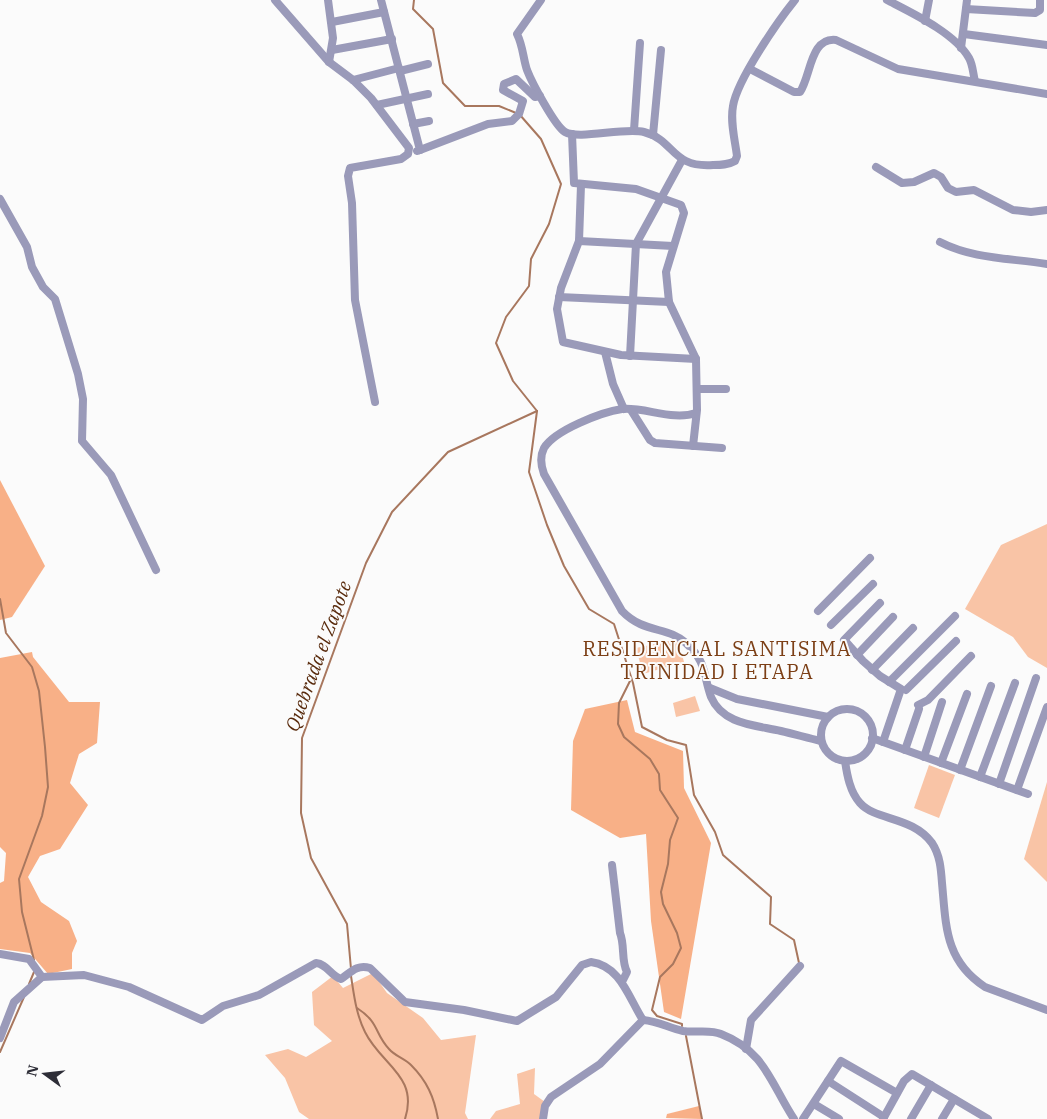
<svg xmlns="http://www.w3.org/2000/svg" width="1047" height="1119" font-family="'IBM Plex Serif',serif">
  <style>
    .green { fill: #f9c4a6 }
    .forest { fill: #f8b087 }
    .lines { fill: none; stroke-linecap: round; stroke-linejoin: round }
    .stream { stroke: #a8775e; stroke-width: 2 }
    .minor { stroke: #9a9ab9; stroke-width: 8 }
    .labels { text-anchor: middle; stroke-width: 4; stroke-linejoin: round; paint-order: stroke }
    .water-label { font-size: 19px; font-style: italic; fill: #592b0d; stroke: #fbfbfb }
    .quarter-label { font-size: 20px; letter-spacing: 1px; fill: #7c3f16; stroke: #fbfbfb }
  </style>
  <rect width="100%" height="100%" fill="#fbfbfb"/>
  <g class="green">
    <path d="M1047,524V668L1028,657L1013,637L965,609L1001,545Z"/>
    <path d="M678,639L684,662L643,674L636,648Z"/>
    <path d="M695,696L700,711L676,717L673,703Z"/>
    <path d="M929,765L955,775L939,818L914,808Z"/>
    <path d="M1047,782V882L1024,859Z"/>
    <path d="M373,973L387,993L423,1018L441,1040L476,1035L465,1113L468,1119H309L299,1112L285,1078L265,1055L288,1049L306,1057L332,1041L314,1025L312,992L333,976L343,988Z"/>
    <path d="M535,1068L534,1094L545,1102L540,1119H490L496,1111L520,1104L517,1074Z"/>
  </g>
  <g class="forest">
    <path d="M0,480L45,566L12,617L0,620Z"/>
    <path d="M32,652L33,657L69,702H100L97,743L79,754L70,783L88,805L60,849L40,856L28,877L41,902L69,921L77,941L72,953V969L48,974L30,953L0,949V883L4,881L6,853L0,847V658Z"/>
    <path d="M627,700L635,732L683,751L684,788L711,843L681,1019L664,1012L651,921L646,834L620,838L571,810L573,741L585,709Z"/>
    <path d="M699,1106L702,1119L666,1118L667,1114Z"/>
  </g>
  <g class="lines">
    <g class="stream">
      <path d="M414,0L413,9L433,29L443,83L465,106H499L516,113"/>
      <path d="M520,115L541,139L561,184L549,224L531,259L529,286L506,317L496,343L513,381L537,411"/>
      <path d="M537,411L529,472L547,525L564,566L589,609L614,624L633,683L642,727L667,740L686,745L694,795L715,832L723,855L771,897L770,924L794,940L799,963"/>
      <path d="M0,599L6,633L32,667L39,691L45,747L48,787L42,816L19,879L22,912L34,960"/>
      <path d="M631,679L619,703L618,724L624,737L650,759L659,774L660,790L678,818L670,840L668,864L661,892L663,904L677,933L681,948L673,964L660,977L652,1010L657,1016L682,1024V1026"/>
      <path d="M351,969L347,924L311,858L301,813L302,738L366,563L392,512L448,452L537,411"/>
      <path d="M351,976C354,995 356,1014 365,1032C381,1065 419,1076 405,1119"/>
      <path d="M29,984L34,972"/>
      <path d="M357,1008C380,1023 374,1033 389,1049C395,1056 405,1059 411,1065C427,1081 434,1097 438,1119"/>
      <path d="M686,1036L702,1119"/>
      <path d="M0,1052L24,997"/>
    </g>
    <g class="minor">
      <path d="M275,0L329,62L353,80L371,98L409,148L408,154L401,159L350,168L348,176L352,203L355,300L375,402"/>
      <path d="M328,0L333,38L329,62"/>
      <path d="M381,0L420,150L417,151"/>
      <path d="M541,0L517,34C523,46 523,58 527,70C532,83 555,126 565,132C579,140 624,127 644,132C675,140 671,168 713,165C721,165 728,165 735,161L737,156C735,140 730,122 733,106C737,80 778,21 795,0"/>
      <path d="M887,0C912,13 955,33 969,58C973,65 973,74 975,81"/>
      <path d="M966,9L1035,13L1040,10V0"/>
      <path d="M925,21L929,0"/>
      <path d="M332,22L384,12"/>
      <path d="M964,34L1047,45"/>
      <path d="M961,48L967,0"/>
      <path d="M332,50L392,39"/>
      <path d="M750,69L794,92H800C811,76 810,37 836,40L898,69L1047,94"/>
      <path d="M400,71L428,64"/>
      <path d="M353,80L399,68"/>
      <path d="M377,105L428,94"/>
      <path d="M413,124L429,121"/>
      <path d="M634,130L640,43"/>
      <path d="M572,134L574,183L636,189L681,205L684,213L666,272L669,302L696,359L697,410L693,446"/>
      <path d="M653,135L661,50"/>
      <path d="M420,150L488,124L512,121L519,114L523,101L503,90L504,84L516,79L535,97L540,96"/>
      <path d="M876,167L902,183L914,182L934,173L941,177L948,188L956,192L974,190L1013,210L1031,212L1047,210"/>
      <path d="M581,185L579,241L561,288L557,309L563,342L621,355L696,359"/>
      <path d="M0,199L27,247L32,267L43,287L55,299L78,374L83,399L82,441L111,475L156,570"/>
      <path d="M579,241L673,246"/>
      <path d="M940,242C973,259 1010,258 1047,264"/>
      <path d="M559,297L669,302"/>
      <path d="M605,352L613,384L624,409"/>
      <path d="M630,356L636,244L682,160"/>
      <path d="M697,389H726"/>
      <path d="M631,410L650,440L655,443L722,448"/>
      <path d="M696,413C673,421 645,407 622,409C602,412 555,430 544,448C540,456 541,466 544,474L622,611C644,634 668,626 686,643C707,662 703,675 711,697C723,725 756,725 781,731C794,734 808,738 821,741"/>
      <path d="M818,611L870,558"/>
      <path d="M831,625L873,584"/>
      <path d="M844,640L880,603"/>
      <path d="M846,642L863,661L880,676L901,689L883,742"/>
      <path d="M857,655L893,617"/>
      <path d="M872,670L913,628"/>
      <path d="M889,682L955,616"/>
      <path d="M710,688L737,699L828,717"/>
      <path d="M906,690L956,641"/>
      <path d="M918,705L928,700L971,656"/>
      <circle cx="847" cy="735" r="26"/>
      <path d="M872,738L1028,794"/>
      <path d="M905,750L919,709"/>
      <path d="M924,757L942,702"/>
      <path d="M845,761C847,775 850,792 860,803C876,821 912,816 932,843C940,855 941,869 942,883C946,926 945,961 985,987L1047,1010"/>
      <path d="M941,763L967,694"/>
      <path d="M960,770L991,686"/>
      <path d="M980,777L1015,683"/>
      <path d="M999,784L1036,678"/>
      <path d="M1017,790L1047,707"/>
      <path d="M612,865L620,933C625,945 621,961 627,972L623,980"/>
      <path d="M0,954L29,959L42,977"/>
      <path d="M42,977L84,975L129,987L202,1020L223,1006L259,995L316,963C327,964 330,975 341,979C351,972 357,964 370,968L405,1002L464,1010L517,1021L556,997L582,965L591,962C621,966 629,999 643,1020"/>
      <path d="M0,1038L14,1002L42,977"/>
      <path d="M746,1049L751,1020L800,966"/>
      <path d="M828,1081L884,1117"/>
      <path d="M814,1104L839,1119"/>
      <path d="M543,1119L545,1106L551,1097L600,1064L643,1020C658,1021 669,1028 683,1031C695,1033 710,1029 721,1034C765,1051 771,1084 794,1119"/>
      <path d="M803,1119L841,1061L897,1093"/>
      <path d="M883,1119L904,1081L912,1074L988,1119"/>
      <path d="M911,1119L931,1085"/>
      <path d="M942,1119L954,1099"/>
    </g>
  </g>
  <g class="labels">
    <g class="water-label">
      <text transform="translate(318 656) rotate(-70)" y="7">Quebrada el Zapote</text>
    </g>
    <g class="quarter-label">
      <text x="717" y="656">RESIDENCIAL SANTISIMA<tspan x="717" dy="23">TRINIDAD I ETAPA</tspan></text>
    </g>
  </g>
  <g transform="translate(45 1074) rotate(285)" stroke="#fbfbfb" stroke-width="4" paint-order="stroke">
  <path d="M0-4L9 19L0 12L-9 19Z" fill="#2d2d37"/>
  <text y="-8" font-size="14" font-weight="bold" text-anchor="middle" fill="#2d2d37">N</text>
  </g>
</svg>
